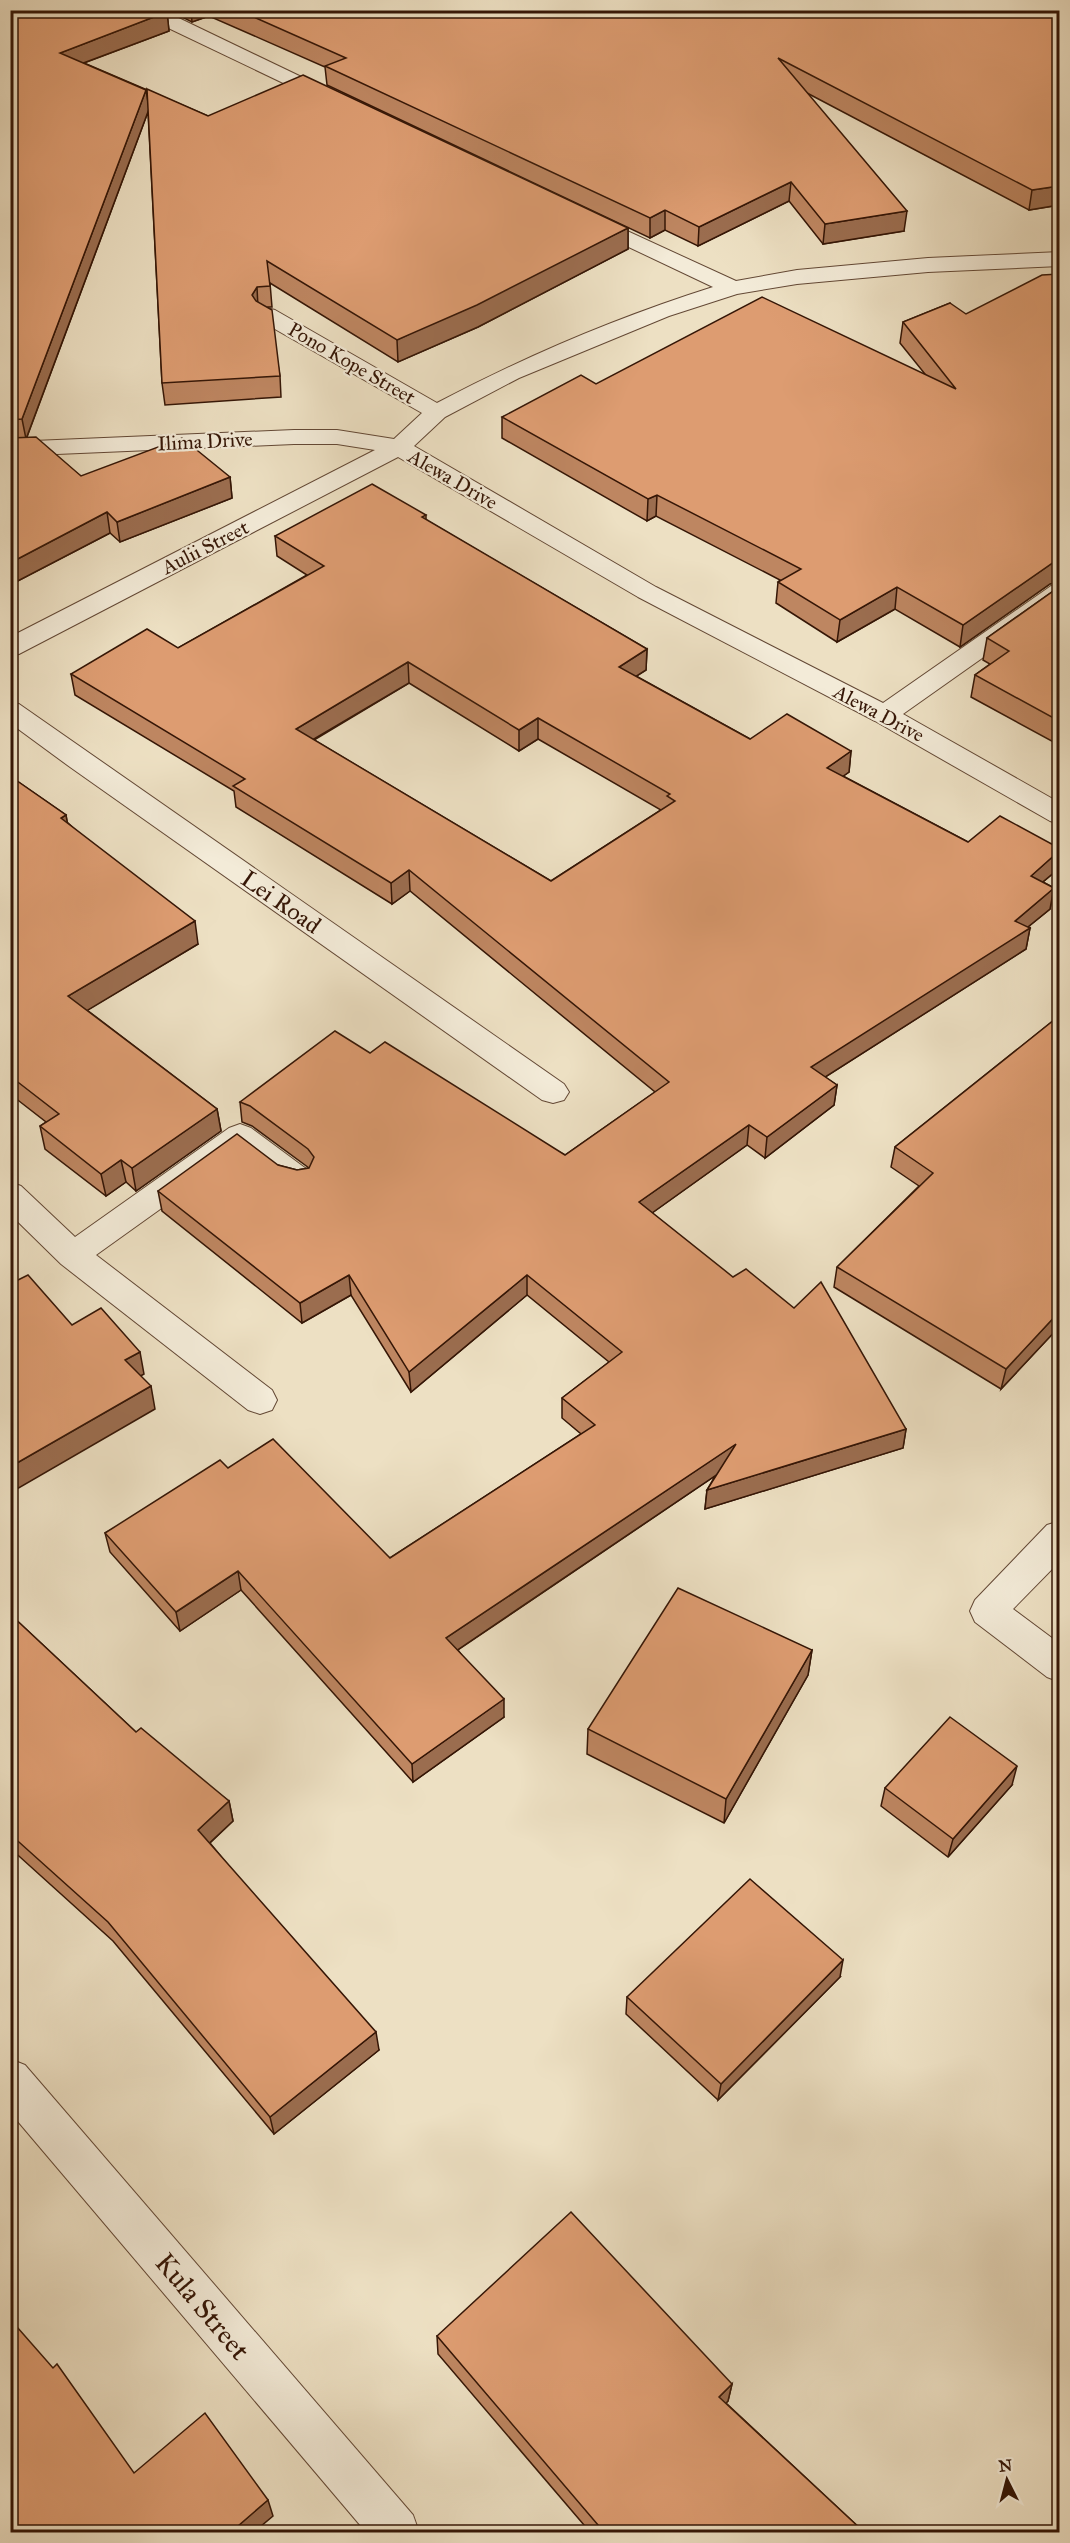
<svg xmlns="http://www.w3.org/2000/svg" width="1070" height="2543" font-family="'IM FELL Great Primer',serif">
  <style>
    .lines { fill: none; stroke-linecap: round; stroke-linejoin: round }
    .minor-casing { stroke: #634835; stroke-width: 2 }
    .minor { fill: #f3ebd8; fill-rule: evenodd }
    .wall { fill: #be8661; stroke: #351606; stroke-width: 1.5; fill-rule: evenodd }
    .shaded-wall { fill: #9b6d4f; stroke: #351606; stroke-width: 1.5 }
    .building { fill: #dd9c71; stroke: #351606; stroke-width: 1.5; fill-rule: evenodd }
    .labels { text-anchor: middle; stroke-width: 4.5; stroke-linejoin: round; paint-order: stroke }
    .far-street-label { font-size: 20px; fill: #351606; stroke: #f3ebd8 }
    .street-label { font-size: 24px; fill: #351606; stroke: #f3ebd8 }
    .near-street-label { font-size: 28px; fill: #351606; stroke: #f3ebd8 }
  </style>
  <rect width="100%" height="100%" fill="#ede0c3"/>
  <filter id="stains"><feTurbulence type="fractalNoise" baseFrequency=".00333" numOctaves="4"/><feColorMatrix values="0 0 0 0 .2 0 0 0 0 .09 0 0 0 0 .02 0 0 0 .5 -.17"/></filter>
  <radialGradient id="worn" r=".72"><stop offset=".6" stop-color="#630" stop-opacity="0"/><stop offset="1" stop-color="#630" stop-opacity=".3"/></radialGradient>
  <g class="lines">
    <defs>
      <g id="minor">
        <path d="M137,10H162L339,95L342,99L339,103H325L139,14Z"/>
        <path d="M588,213L736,281L797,270L928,258L1060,252V266L928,272L797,284L737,294L669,316L519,378L445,417L414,446L656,587L883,703L1051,586L1060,583V603L903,714L1060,803V824L1050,821L875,721L638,597L398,457L19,654L10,656V637L375,450L337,444H294L10,456V442L294,430H337L394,439L422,413L259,320L256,315L259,310L267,308L275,310L437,403C526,356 618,317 713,287L580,224L577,219L580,214Z"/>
        <path d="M10,702L19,704L564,1084L569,1092L564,1100L553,1103L542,1100L70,767L10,723Z"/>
        <path d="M240,1124L251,1128L309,1171L314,1179L309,1187C284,1195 259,1167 240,1152L96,1255L272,1390L277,1400L272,1410L260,1414L248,1410L61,1264L10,1214V1182L21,1186L75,1237L229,1128Z"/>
        <path d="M1060,1521V1561L1013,1609L1060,1644V1682L1047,1677L975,1622L970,1611L975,1600L1047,1525Z"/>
        <path d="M10,2059L25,2065L413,2515L419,2532H366L10,2112Z"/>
      </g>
    </defs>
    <use href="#minor" class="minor-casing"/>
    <use href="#minor" class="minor"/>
  </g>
  <g class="wall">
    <path d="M10,10L167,12L169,31L84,63L208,116L628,228V249L478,327L398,362L270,283L272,307H268L280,376L281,397L165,405L162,383L148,112L27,437L81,476L230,477L232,498L120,542L110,533L10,585Z"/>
    <path d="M168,10H1059V205L1029,210L807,93L904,231L823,244L789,201L698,246L665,230L650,238L327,85L325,67L209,16L192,22Z"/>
    <path d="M950,303L1050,584L960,647L895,609L837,642L776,603L778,582L780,580L656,516L647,521L502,438V417L596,384L925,374L900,343L903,322Z"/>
    <path d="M426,515V520L647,649L646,670L636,676L750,739L851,751L849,772L843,776L968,842L1057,870L1043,882L1054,888L1050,909L1028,927L1030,928L1026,949L825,1077L837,1085L834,1105L765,1158L747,1145L652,1213L906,1429L903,1448L705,1509L707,1490L715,1476L458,1650L504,1717L413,1782L241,1590L180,1631L110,1552L105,1533L228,1468L390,1558L581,1434L562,1418V1398L609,1362L527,1295L411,1392L351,1295L302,1323L162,1211L158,1191L278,1165L297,1170L309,1168L252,1126L242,1122L240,1102L370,1053L565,1155L655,1092L410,891L392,904L236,807L234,791L75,695L71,674L178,648L307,575L277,556L275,536ZM409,683L519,751L538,739L661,810L551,881L314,740Z"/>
    <path d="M1059,587V745L971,697L975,675L990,664L983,660L987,638Z"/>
    <path d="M10,776L66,815L67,822L198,944L87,1010L217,1109L221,1131L136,1191L126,1182L106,1196L45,1149L40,1126L46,1122L10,1094Z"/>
    <path d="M1059,1016V1327L1001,1389L834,1287L837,1267L919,1186L891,1167L895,1147Z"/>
    <path d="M10,1614L136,1732L229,1801L233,1821L210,1843L379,2050L274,2134L113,1941L10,1848Z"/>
    <path d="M812,1650L808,1675L724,1823L587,1754L588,1729Z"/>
    <path d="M1012,1785L948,1857L881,1806L885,1788Z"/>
    <path d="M840,1977L718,2100L626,2014L627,1997Z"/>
    <path d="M437,2336L732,2384L728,2401L726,2403L864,2532H590L438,2354Z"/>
  </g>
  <g class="shaded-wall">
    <path d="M191,10H208L209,16L192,22Z"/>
    <path d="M167,12L169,31L62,71L60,53Z"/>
    <path d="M146,90L149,109L26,439L22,419Z"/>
    <path d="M791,182L789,201L698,246L699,227Z"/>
    <path d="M1059,186V205L1029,210L1032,190Z"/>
    <path d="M665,210V230L650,238V218Z"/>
    <path d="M907,211L904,231L823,244L825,224Z"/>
    <path d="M628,228V249L478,327L398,362L397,340Z"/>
    <path d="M257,287L258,308L252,295Z"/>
    <path d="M230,477L232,498L120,542L117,522Z"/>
    <path d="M657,495L656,516L647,521L648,499Z"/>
    <path d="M107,512L110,533L10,585V563Z"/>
    <path d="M1059,561V582L1050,584L960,647L963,625L1054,562Z"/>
    <path d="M897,587L895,609L837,642L840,620Z"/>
    <path d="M647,649L646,670L618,688L619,667Z"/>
    <path d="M408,662L409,683L297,749L296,729Z"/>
    <path d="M538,718V739L519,751V730Z"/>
    <path d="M851,751L849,772L825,789L827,768Z"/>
    <path d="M66,815L70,838L61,818Z"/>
    <path d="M1059,851V859L1057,870L1026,896L1031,876Z"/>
    <path d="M409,870L410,891L392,904L391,883Z"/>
    <path d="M1054,888L1050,909L1018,935L1030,928L1026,949L808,1088L811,1067L1015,921Z"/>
    <path d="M195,921L198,944L73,1019L68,996Z"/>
    <path d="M837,1085L834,1105L765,1158L767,1137Z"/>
    <path d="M217,1109L221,1131L136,1191L132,1168Z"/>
    <path d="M749,1125L747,1145L638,1223L639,1202Z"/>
    <path d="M121,1160L126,1182L106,1196L101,1174Z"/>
    <path d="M349,1275L351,1295L302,1323L300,1303Z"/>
    <path d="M527,1275V1295L411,1392L409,1372Z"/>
    <path d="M1059,1296V1312L1054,1301Z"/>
    <path d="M1059,1312V1327L1001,1389L1006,1369Z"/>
    <path d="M140,1352L144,1374L130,1382L125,1360Z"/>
    <path d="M151,1386L155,1409L10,1493V1467Z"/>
    <path d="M906,1429L903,1448L705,1509L707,1490Z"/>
    <path d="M736,1444L734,1463L447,1657L446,1638Z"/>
    <path d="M238,1571L241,1590L180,1631L176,1612Z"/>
    <path d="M812,1650L808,1675L724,1823L726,1799Z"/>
    <path d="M504,1699V1717L413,1782L412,1764Z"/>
    <path d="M1017,1766L1012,1785L948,1857L953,1839Z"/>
    <path d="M229,1801L233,1821L203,1849L198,1830Z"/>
    <path d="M843,1960L840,1977L718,2100L721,2084Z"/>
    <path d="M376,2032L379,2050L274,2134L270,2117Z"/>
    <path d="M732,2384L728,2401L716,2414L719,2397Z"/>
    <path d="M268,2500L273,2516L254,2532H231Z"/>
  </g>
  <g class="building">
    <path d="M10,10H163L167,12L60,53L146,90L22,419L10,420Z"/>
    <path d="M238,10H1059V186L1032,190L778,58L907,211L825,224L791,182L699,227L665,210L650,218L325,66L346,58Z"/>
    <path d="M303,75L628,228L477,305L397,340L267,261L270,286L257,287L252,295L256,301L272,310L280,376L162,383L147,89L208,116Z"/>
    <path d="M1059,274V561L1054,562L963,625L897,587L840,620L778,582L801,569L657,495L648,499L502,417L581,375L596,384L762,297L956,389L903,322L950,303L966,314L1042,275Z"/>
    <path d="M36,437L81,476L182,438L230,477L117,522L107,512L10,563V438Z"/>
    <path d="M372,484L426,515L422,517L647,649L619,667L750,739L787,714L851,751L827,768L968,842L1000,816L1059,848V851L1031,876L1054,888L1015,921L1030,928L811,1067L837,1085L767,1137L749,1125L639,1202L733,1277L746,1269L794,1308L821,1282L906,1429L707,1490L736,1444L446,1638L504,1699L412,1764L238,1571L176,1612L105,1533L220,1460L228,1468L273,1439L390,1558L595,1425L562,1398L622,1352L527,1275L409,1372L349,1275L300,1303L158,1191L237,1134L278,1165L297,1170L309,1168L314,1157L308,1149L250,1106L240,1102L335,1031L370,1053L385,1042L565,1155L669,1082L409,870L391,883L233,786L245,779L71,674L147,629L178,648L324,566L275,536ZM408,662L519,730L538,718L670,794L667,796L675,801L551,881L296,729Z"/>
    <path d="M1059,587V721L975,675L1009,651L987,638Z"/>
    <path d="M10,776L66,815L61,818L195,921L68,996L217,1109L132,1168L121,1160L101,1174L40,1126L59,1114L10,1076Z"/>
    <path d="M1059,1016V1296L1054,1301L1059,1304V1312L1006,1369L837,1267L933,1173L895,1147Z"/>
    <path d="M10,1274L16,1281L28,1275L72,1325L101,1308L140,1352L125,1360L151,1386L10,1467Z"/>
    <path d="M678,1588L812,1650L726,1799L588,1729Z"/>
    <path d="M10,1614L136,1732L141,1728L229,1801L198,1830L376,2032L270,2117L108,1922L10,1834Z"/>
    <path d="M950,1717L1017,1766L953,1839L885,1788Z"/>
    <path d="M750,1879L843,1960L721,2084L627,1997Z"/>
    <path d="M571,2212L732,2384L719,2397L864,2532H604L437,2336Z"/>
    <path d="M10,2319L53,2368L57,2364L134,2473L205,2413L268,2500L231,2532H10Z"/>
  </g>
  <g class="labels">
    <g class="far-street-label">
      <text transform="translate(352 363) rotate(30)" y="7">Pono Kope Street</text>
      <text transform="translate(205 441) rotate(-3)" y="7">Ilima Drive</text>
      <text transform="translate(453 479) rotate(30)" y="7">Alewa Drive</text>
      <text transform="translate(205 547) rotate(-27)" y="7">Aulii Street</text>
      <text transform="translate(879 713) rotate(28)" y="7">Alewa Drive</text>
    </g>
    <g class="street-label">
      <text transform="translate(281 902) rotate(35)" y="8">Lei Road</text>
    </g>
    <g class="near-street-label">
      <text transform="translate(203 2306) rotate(50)" y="10">Kula Street</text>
    </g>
  </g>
  <rect width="1070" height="2543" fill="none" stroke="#ede0c3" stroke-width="36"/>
  <rect x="12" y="12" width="1046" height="2519" fill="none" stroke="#351606" stroke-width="3"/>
  <rect x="18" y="18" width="1034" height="2507" fill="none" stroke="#351606" stroke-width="1.5"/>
  <g transform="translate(1007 2480) rotate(354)" stroke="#f3ebd8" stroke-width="4.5" paint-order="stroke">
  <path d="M0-4.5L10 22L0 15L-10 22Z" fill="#351606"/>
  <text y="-9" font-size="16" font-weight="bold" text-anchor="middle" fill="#351606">N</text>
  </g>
  <rect width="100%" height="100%" filter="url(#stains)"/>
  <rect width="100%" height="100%" fill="url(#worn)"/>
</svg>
